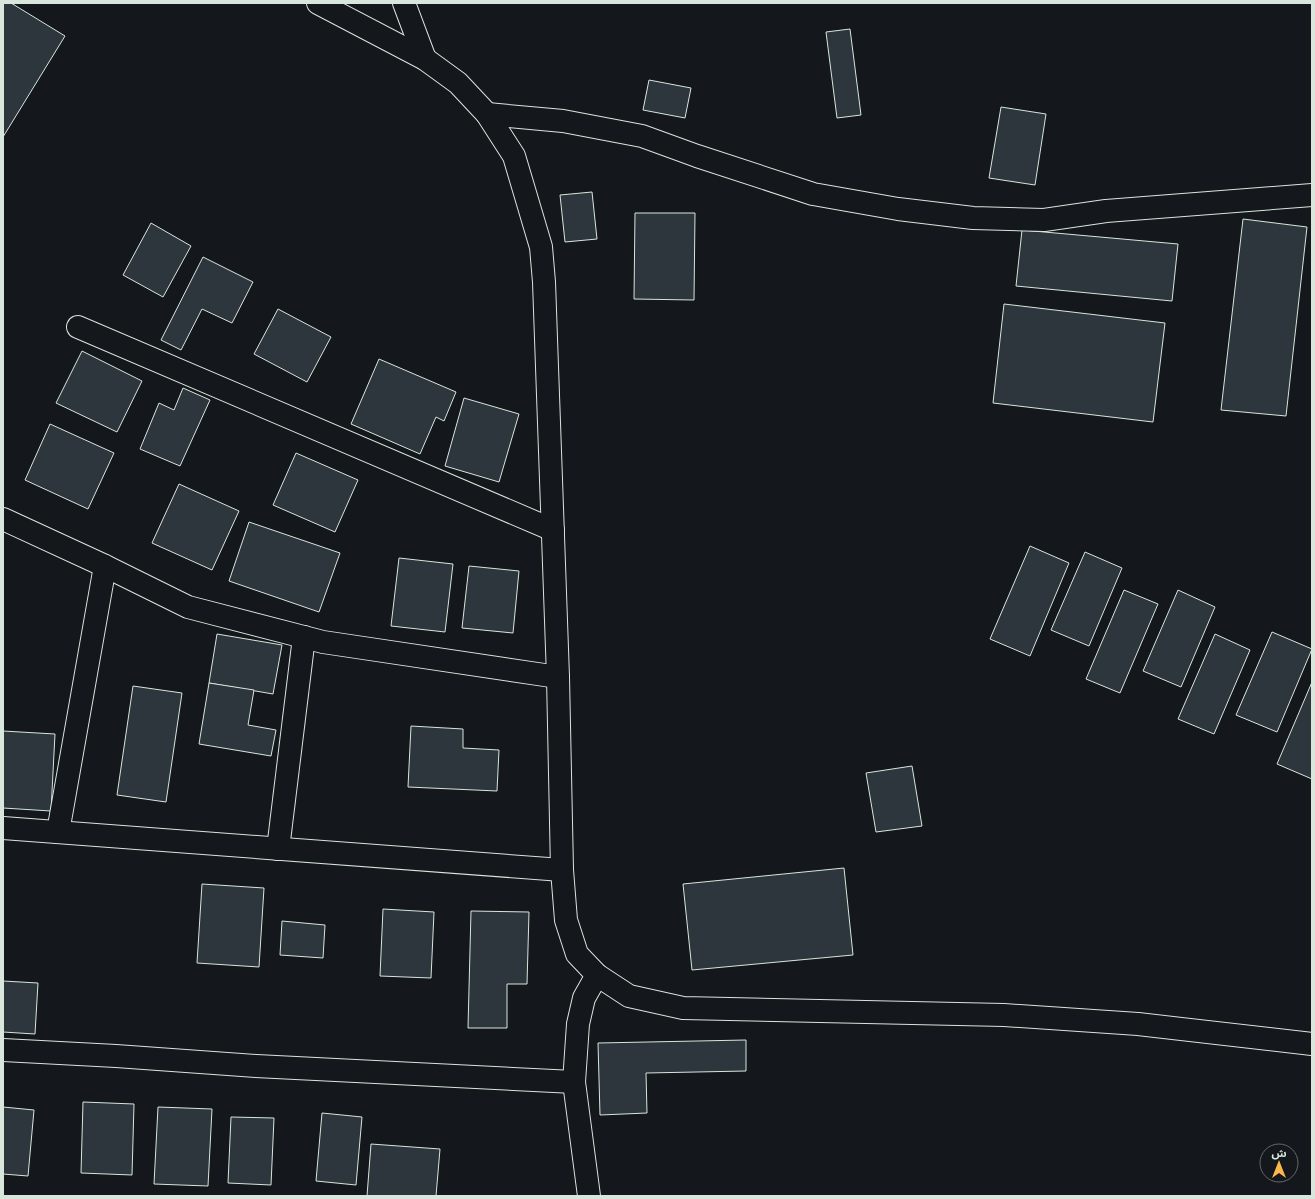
<svg xmlns="http://www.w3.org/2000/svg" width="1315" height="1199" font-family="Quicksand,'Noto Sans Arabic',sans-serif">
  <style>
    .building { fill: #2c363c; stroke: #d8e6dc }
    .lines { fill: none; stroke-linecap: round; stroke-linejoin: round }
    .minor-casing { stroke: #d8e6dc; stroke-width: 24 }
    .secondary-casing { stroke: #d8e6dc; stroke-width: 24 }
    .minor { stroke: #14181c; stroke-width: 22 }
    .secondary { stroke: #14181c; stroke-width: 22 }
  </style>
  <rect width="100%" height="100%" fill="#14181c"/>
  <g class="building">
    <path d="M3,3H11L65,36L3,137Z"/>
    <path d="M850,29L861,115L837,118L826,32Z"/>
    <path d="M649,80L691,88L685,118L643,110Z"/>
    <path d="M1001,107L1046,114L1035,185L989,178Z"/>
    <path d="M592,192L597,239L565,242L560,195Z"/>
    <path d="M635,213H695L694,300L634,299Z"/>
    <path d="M1243,219L1307,227L1286,416L1221,410Z"/>
    <path d="M151,223L191,246L163,297L123,275Z"/>
    <path d="M1022,230L1178,244L1172,301L1016,286Z"/>
    <path d="M203,257L253,282L232,323L202,309L181,350L161,340Z"/>
    <path d="M1004,304L1165,323L1153,422L993,403Z"/>
    <path d="M278,309L331,337L307,382L254,354Z"/>
    <path d="M82,351L142,381L117,432L56,403Z"/>
    <path d="M379,359L456,392L444,421L436,417L420,454L351,424Z"/>
    <path d="M183,388L210,400L180,466L140,449L159,403L174,410Z"/>
    <path d="M464,398L519,414L499,482L445,466Z"/>
    <path d="M50,424L114,453L88,509L25,480Z"/>
    <path d="M296,453L358,480L335,532L273,505Z"/>
    <path d="M179,484L239,511L212,570L152,543Z"/>
    <path d="M249,522L340,553L319,612L229,581Z"/>
    <path d="M1030,546L1069,563L1030,656L990,639Z"/>
    <path d="M1085,552L1122,568L1089,646L1051,630Z"/>
    <path d="M399,558L453,564L445,632L391,626Z"/>
    <path d="M469,566L519,571L513,633L462,628Z"/>
    <path d="M1124,590L1158,604L1120,693L1086,679Z"/>
    <path d="M1178,590L1215,607L1181,687L1143,671Z"/>
    <path d="M1272,632L1312,649L1277,732L1236,715Z"/>
    <path d="M217,634L282,645L273,694L209,683Z"/>
    <path d="M1215,634L1250,650L1214,734L1178,719Z"/>
    <path d="M1312,682V779L1277,764Z"/>
    <path d="M209,683L254,690L248,725L276,730L271,756L199,744Z"/>
    <path d="M133,686L182,693L166,802L117,795Z"/>
    <path d="M411,726L463,729V748L499,750L497,791L408,787Z"/>
    <path d="M3,731L55,734L51,811L3,808Z"/>
    <path d="M912,766L922,826L876,832L866,773Z"/>
    <path d="M844,868L853,955L692,970L683,884Z"/>
    <path d="M202,884L264,888L259,967L197,963Z"/>
    <path d="M383,909L434,912L431,978L380,976Z"/>
    <path d="M471,911L529,912L527,984H507V1028H468Z"/>
    <path d="M282,921L325,925L323,958L280,955Z"/>
    <path d="M3,981L38,983L35,1034L3,1032Z"/>
    <path d="M746,1040V1071L646,1073L647,1113L600,1115L598,1043Z"/>
    <path d="M83,1102L134,1104L132,1175L81,1173Z"/>
    <path d="M3,1107L34,1110L28,1176L3,1174Z"/>
    <path d="M158,1107L212,1109L208,1186L154,1184Z"/>
    <path d="M322,1113L362,1117L356,1185L316,1181Z"/>
    <path d="M231,1117L274,1118L271,1185L228,1183Z"/>
    <path d="M371,1144L440,1149L436,1196H367Z"/>
  </g>
  <g class="lines">
    <defs>
      <g id="minor">
        <path d="M404,3L425,59"/>
        <path d="M487,114L563,121L642,136L697,156L813,194L898,209L973,218L1044,220L1106,211L1312,195"/>
        <path d="M78,327L553,530"/>
        <path d="M3,519L105,566L188,607L323,642L558,677"/>
        <path d="M3,828L562,870"/>
        <path d="M58,832L105,566"/>
        <path d="M278,849L304,637"/>
        <path d="M3,1050L116,1056L256,1066L574,1082"/>
        <path d="M589,1196L574,1082L578,1024L584,998L597,975"/>
      </g>
      <path id="secondary" d="M318,3L425,59L458,83L487,114L514,156L541,247L544,282L558,677L562,870L566,920L577,954L597,975L629,996L683,1008L1004,1015L1138,1024L1312,1044"/>
    </defs>
    <use href="#minor" class="minor-casing"/>
    <use href="#secondary" class="secondary-casing"/>
    <use href="#minor" class="minor"/>
    <use href="#secondary" class="secondary"/>
  </g>
  <rect width="1315" height="1199" fill="none" stroke="#d8e6dc" stroke-width="8"/>
  <g transform="translate(1279 1163)"><circle r="19" fill="#14181c" stroke="#626a69"/>
  <path d="M0-3L7 15L0 10L-7 15Z" fill="#ffb74d"/>
  <text y="-6" font-size="11" font-weight="bold" text-anchor="middle" fill="#d8e6dc">ش</text>
  </g>
</svg>
